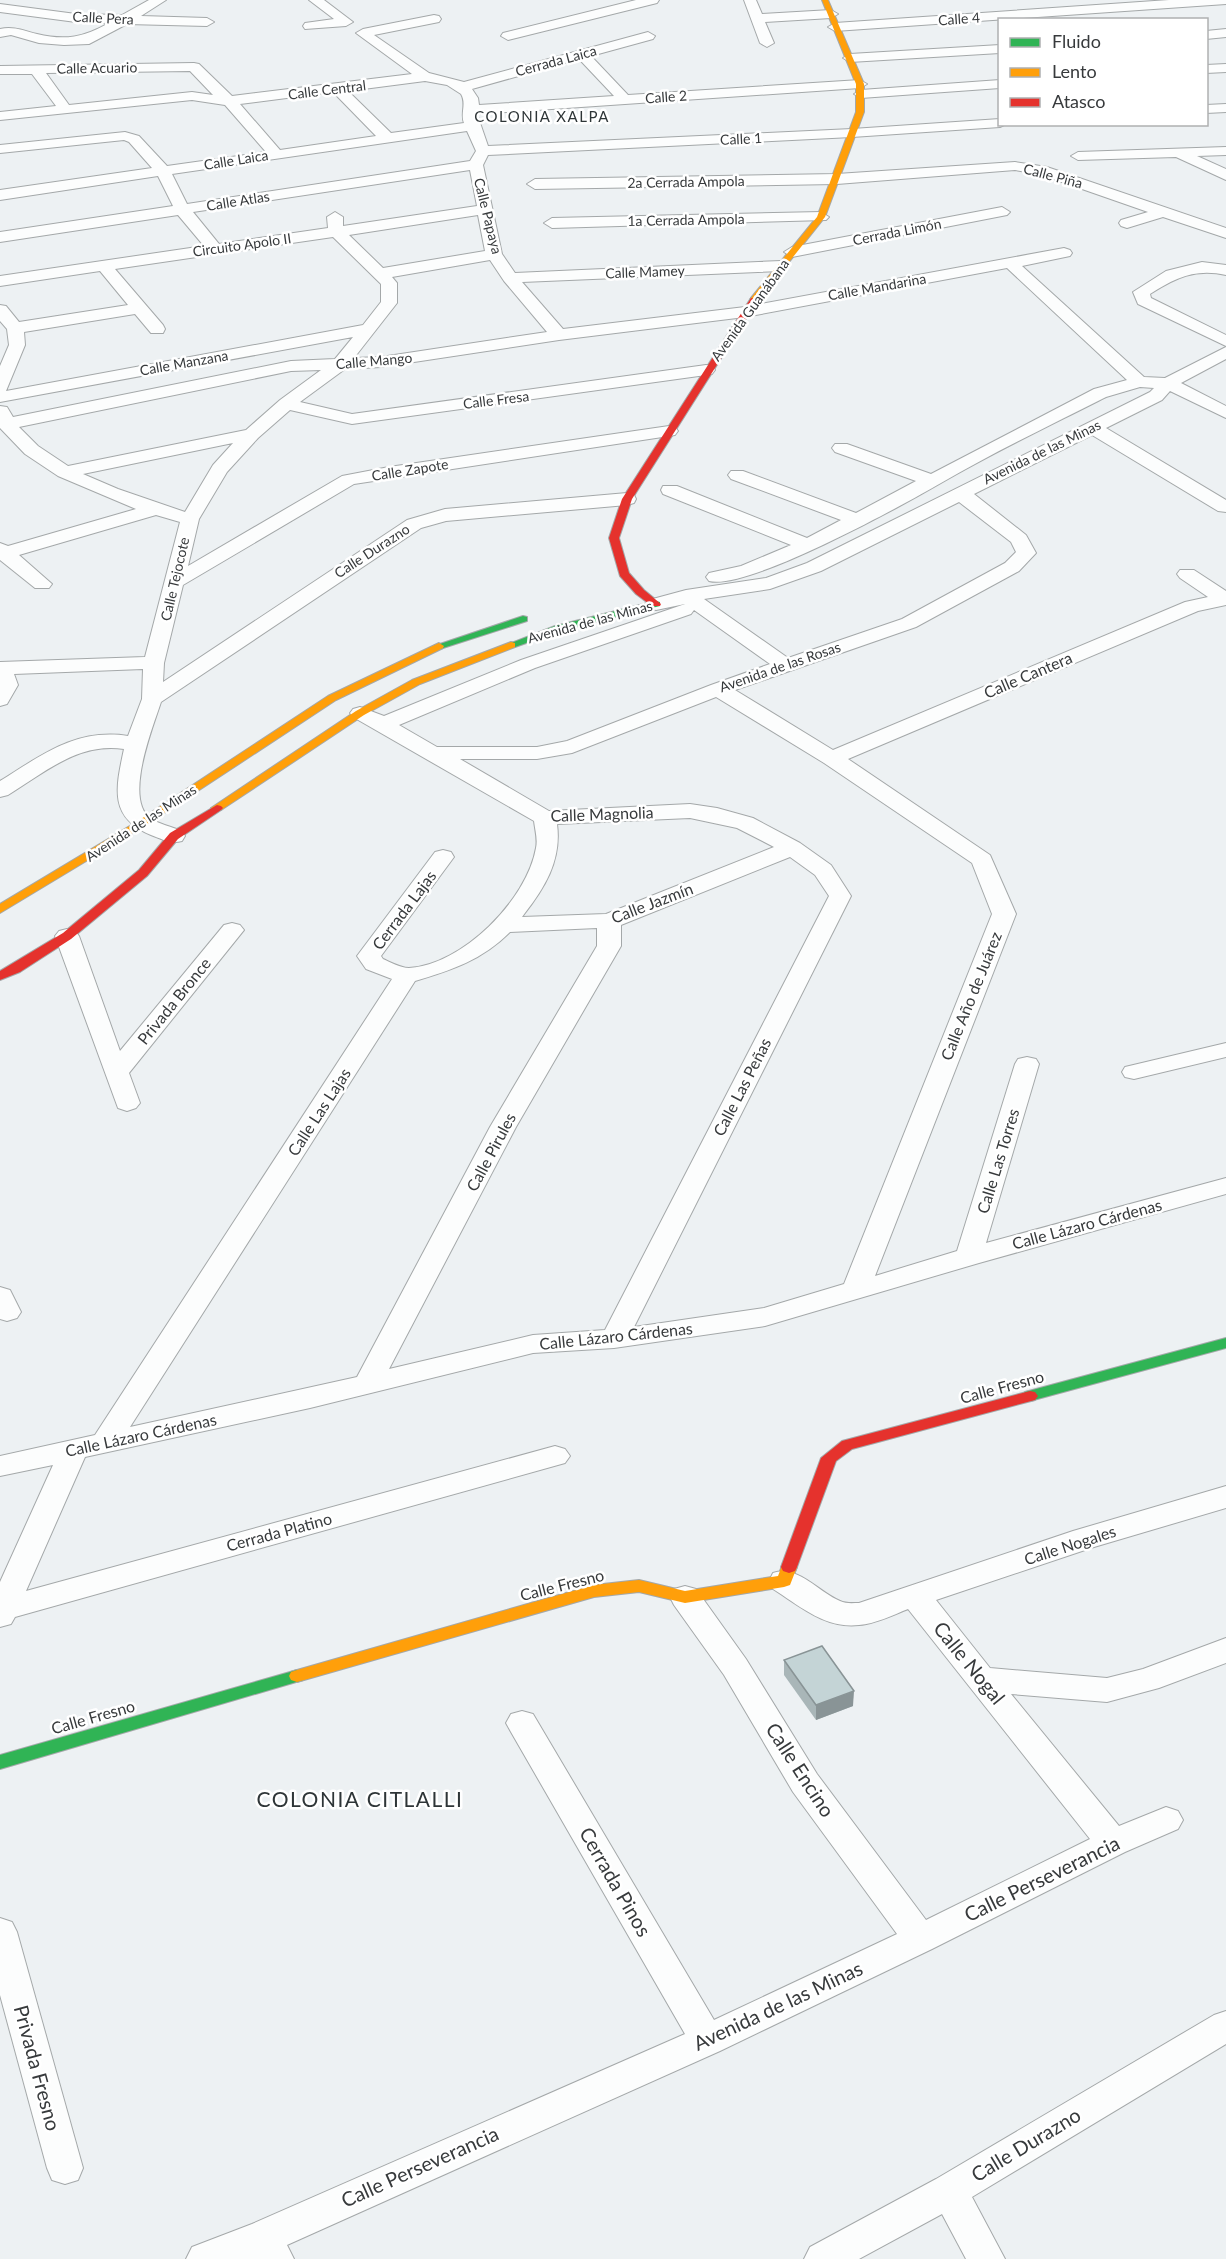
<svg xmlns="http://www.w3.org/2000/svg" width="1226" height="2259" font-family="Lato,sans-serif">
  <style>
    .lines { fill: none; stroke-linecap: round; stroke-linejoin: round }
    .street-casing { stroke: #a4a8a9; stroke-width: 2 }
    .fast-casing { stroke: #a4a8a9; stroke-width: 2 }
    .slow-casing { stroke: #a4a8a9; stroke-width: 2 }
    .jam-casing { stroke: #a4a8a9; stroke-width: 2 }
    .street { fill: #fcfdfd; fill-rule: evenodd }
    .fast { fill: #30b455; fill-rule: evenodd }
    .slow { fill: #ff9f0a; fill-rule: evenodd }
    .jam { fill: #e5322d; fill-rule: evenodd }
    .wall { fill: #a9b6b8 }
    .shaded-wall { fill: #899496 }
    .building { fill: #c4d4d6; stroke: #899496; stroke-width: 1.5 }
    .labels { text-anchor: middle; stroke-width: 5; stroke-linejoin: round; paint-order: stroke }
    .far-street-label { font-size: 14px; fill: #373a3c; stroke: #fff }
    .far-neighbourhood-label { font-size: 15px; letter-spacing: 1.5px; fill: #2e3537; stroke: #fff }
    .street-label { font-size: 16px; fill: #373a3c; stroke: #fff }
    .near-street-label { font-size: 20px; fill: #373a3c; stroke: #fff }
    .near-neighbourhood-label { font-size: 21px; letter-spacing: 1.5px; fill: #2e3537; stroke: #fff }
  </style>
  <rect width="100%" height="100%" fill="#edf1f3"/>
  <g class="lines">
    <defs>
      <g id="street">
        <path d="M149,0H166L141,16L207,18L214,22L207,26L127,24L89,44L64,45L39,43L11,35L0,37V29C14,26 24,31 37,34C66,41 84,37 109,23L76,22L0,12V4L76,14L122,15Z"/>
        <path d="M309,0H324L353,22L346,26L305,29L303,26L305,23L334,19Z"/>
        <path d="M636,0H659L657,3L508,40L501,36L503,33Z"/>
        <path d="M744,0H756L762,14L831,10L838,14L831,18L765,22L774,43L767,47L760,43Z"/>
        <path d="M1169,0H1226V4L835,31L828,27L835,23Z"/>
        <path d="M434,15L439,16L441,19L439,22L374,35L429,73L464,82L648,32L655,36L653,39L591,56L628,95L860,80L867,84L860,88L477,114L488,146L852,129L1000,119V124H1006L1000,127L852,137L488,155L483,165L502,254L515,273L781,261L789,266L781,271L522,282L563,329L745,307L1064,248L1070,250L1072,253L1070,256L1022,266L1144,377L1165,378L1226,347V359L1181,383L1226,406V418L1170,391L1162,400L1106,428L1226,500V512L1218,511L1092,435L974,494L1026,535L1036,553L1019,571L916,627L735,690L833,750L1185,602L1208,597L1180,578L1177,574L1180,570H1194L1226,591V605L1198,611L848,759L990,855L1016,914L875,1276L957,1251L1015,1064L1018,1059L1027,1057L1036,1059L1039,1064L986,1243L1226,1178V1194L979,1263L765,1326L614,1348L533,1353L310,1408L85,1457L26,1591L555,1446L565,1449L570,1456L565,1463L15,1617L11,1624L0,1627V1582L53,1465L0,1476V1456L95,1435L392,979L366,969L357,956L435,852L443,850L451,852L454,857L381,956L383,959C390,962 401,968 409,968C462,965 527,900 536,848C538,839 535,830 534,821L353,717L350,713L353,709L360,707L384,716L521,660L685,604L656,610L649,608L646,604L649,600L686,590L766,578L807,563L1150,392L1154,388L1140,387L1106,397C1051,425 994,452 941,483C903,505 747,591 709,581L706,577L709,573L741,566L791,545L663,494L661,490L663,486H677L807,538L841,520L731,479L728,475L731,471H743L856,513L916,481L835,452L832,448L835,444H847L931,474L1094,389L1127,380L1007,268L745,317L559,340L381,367L345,369L300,402L352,414L706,365L712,366L715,370L712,374L706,375L352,424L290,410L258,438L227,472L199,519L188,566L342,476L389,467L669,426L675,427L678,431L675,435L669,436L354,484L183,585L164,663L163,682L407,520L445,509L627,493L634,495L636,499L634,503L627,505L446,521L421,528L161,702C153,727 123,800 151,819C160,824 172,827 182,831L185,836L182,841C170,844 162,839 151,835C108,817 116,787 124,749C79,742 45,772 8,795L0,797V781C42,755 76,728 128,736L142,699L143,669L14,674L18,685L7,704L0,706V662L145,657L180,522L156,515L19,555L52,584L49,588H35L0,560V543L8,546L136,509L58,476L25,454L0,428V406L7,407L13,417L291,361L335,359L353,337L0,402V366L9,345L7,329L0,321V305L6,306L19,322L128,305L100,271L0,286V276L204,246L178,215L0,242V232L173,206L158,176L0,200V190L152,168L129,142L124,140L0,153V145L125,132L139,136L167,166L266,152L225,105L192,100L0,120V112L56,106L32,74H0V66L194,63L199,64L232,96L412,74L356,33L363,29ZM579,59L614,96L479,105L478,98L472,89ZM190,71L213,95L192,92L69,105L46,73ZM425,81L447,85L461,94C467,104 460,113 464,123L391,133L348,91ZM333,92L376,136L280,150L240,104ZM467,131L476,151L470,161L187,204L172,174ZM470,170L477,206L343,226V217L335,212L327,217L328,228L219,244L193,212ZM478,215L485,251L383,268L349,235ZM333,237L381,284V302L363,325L6,391L25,345L24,332L135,314L151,333H163L165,329L163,325L115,269ZM490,260L504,281L547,332L381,357L354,358L397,303V283L392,277ZM321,370L280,400L246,430L68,466L38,446L19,427L291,371ZM233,443L213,465L185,512L118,489L83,474ZM959,502L1011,542L1016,552L1005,563L902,619L788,658L704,599L770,589L821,571ZM694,610L770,664L711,685L567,741L537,747H437L399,725L535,668L691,614ZM716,697L824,763L972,863L992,914L844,1284L764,1308L634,1327L851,896L831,865L800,843L753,818L717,808L690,804L549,811L460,759H537L572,753ZM690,818L737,828L774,847L606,914L522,917C544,889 562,861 557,824ZM790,857L815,875L829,896L605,1330L533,1335L389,1369L516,1127L621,946V925ZM597,928V946L490,1127L357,1377L130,1427L415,981C452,970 482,960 510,932Z"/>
        <path d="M1226,29V37L1206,39V31Z"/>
        <path d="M1000,45V53L850,62L843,58L850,54Z"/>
        <path d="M1226,64V72L1206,73V65Z"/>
        <path d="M1000,80V88L861,98L854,94L861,90Z"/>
        <path d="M1226,104V112L1206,113V105Z"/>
        <path d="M1226,147V155L1197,156L1226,169V180L1176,157L1078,160L1071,156L1078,152Z"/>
        <path d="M1015,162L1047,167L1226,228V238L1163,217L1127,228L1121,226L1119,223L1121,220L1148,212L1039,174L1015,170L837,184L535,189L527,184L535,179L837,174Z"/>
        <path d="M1002,207L1010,212L1007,215L792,257L784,252L792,247Z"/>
        <path d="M821,212L829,217L826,220L552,228L544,223L552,218Z"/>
        <path d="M1202,262L1226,265V275C1195,268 1175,278 1150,294L1151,298L1226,335V346L1138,304L1133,292L1166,271Z"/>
        <path d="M232,923L240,925L244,930L129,1073L140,1103L136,1108L127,1111L118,1108L55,936L59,931L67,929L75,931L79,936L120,1051L224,925Z"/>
        <path d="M1226,1043V1057L1134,1079L1125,1077L1122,1072L1125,1067Z"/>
        <path d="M0,1287L10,1290L21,1312L17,1318L7,1321L0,1319Z"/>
        <path d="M1226,1486V1508L1094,1547L936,1600L990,1668L1107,1678L1143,1669L1226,1638V1663L1159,1688L1107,1702L1011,1694L1119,1826L1166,1807L1178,1811L1183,1820L1178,1829L1125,1852L932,1949L720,2051L287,2245L294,2259H186L192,2247L252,2224L685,2034L511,1732L506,1723L511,1714L522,1711L533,1714L714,2020L897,1934L793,1792L724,1675L674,1605L670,1597L674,1589L685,1586L696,1589L746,1659L817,1774L926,1920L1090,1839L908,1609C893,1615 875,1624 859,1625C825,1629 800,1606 773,1589L769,1581L773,1573C799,1565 818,1592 840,1601C846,1604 853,1603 859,1603L1073,1531Z"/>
        <path d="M0,1918L12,1922L17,1932L83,2168L78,2180L65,2184L52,2180L47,2168L0,1995Z"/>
        <path d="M1226,2011V2044L972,2197L1005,2259H966L942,2214L859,2259H804L810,2247L936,2179L1214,2015Z"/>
      </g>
      <g id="fast">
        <path d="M656,601L660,602V606L563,630L515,647H507L506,645L555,626Z"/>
        <path d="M523,616L527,617V621L443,648L439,649L434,646Z"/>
        <path d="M1226,1338V1348L1030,1401L1025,1400L1022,1396L1025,1392Z"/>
        <path d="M297,1670L303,1672L305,1676L303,1680L0,1769V1755Z"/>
      </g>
      <g id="slow">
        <path d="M822,0H828L864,84V112L825,217L757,302L754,303L750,300L751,298L817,217L856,112V84Z"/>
        <path d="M511,642L515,643V647L420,684L364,715L221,810H213L211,808L356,711L412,680Z"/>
        <path d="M439,643L444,646L443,648L336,700L146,825L0,913V904L138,821L328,696Z"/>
        <path d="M789,1561L795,1563L797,1567L790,1585L784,1587L685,1603L639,1592L594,1597L297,1682L291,1680L289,1676L291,1672L297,1670L594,1585L639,1580L685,1591L778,1576L783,1563Z"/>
      </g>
      <g id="jam">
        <path d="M751,298L758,300L632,499L619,538L629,573L644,590L661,604L660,606H652L636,594L620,576L609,538L622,499Z"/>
        <path d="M217,805L221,806L223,808L221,810L178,839L147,876L71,939L20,972L0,980V971L63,933L139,870L170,833Z"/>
        <path d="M1030,1391L1035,1392L1038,1396L1035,1400L852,1449L836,1461L797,1567L795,1571L789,1573L783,1571L781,1567L821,1458L842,1441Z"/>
      </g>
    </defs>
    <use href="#street" class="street-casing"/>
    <use href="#fast" class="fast-casing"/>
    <use href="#slow" class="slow-casing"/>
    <use href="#jam" class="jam-casing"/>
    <use href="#street" class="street"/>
    <use href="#fast" class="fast"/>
    <use href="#slow" class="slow"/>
    <use href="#jam" class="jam"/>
  </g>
  <path class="wall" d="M784,1660L853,1706L816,1720L784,1675Z"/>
  <path class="shaded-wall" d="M854,1691L853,1706L816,1720V1705Z"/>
  <path class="building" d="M822,1646L854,1691L816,1705L784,1660Z"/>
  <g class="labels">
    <g class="far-street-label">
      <text transform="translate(103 18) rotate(3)" y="5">Calle Pera</text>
      <text transform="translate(959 19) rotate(-4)" y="5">Calle 4</text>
      <text transform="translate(556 61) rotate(-15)" y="5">Cerrada Laica</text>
      <text transform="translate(97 68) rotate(-1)" y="5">Calle Acuario</text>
      <text transform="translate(327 90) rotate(-7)" y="5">Calle Central</text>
      <text transform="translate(666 97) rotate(-4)" y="5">Calle 2</text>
      <text transform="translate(741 139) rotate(-3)" y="5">Calle 1</text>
      <text transform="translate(236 160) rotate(-9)" y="5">Calle Laica</text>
      <text transform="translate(1053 176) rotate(15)" y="5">Calle Piña</text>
      <text transform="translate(686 182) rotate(-1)" y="5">2a Cerrada Ampola</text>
      <text transform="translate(238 201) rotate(-9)" y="5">Calle Atlas</text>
      <text transform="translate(488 216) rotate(76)" y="5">Calle Papaya</text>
      <text transform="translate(686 220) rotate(-1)" y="5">1a Cerrada Ampola</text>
      <text transform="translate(897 232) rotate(-11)" y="5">Cerrada Limón</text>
      <text transform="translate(242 245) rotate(-8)" y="5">Circuito Apolo II</text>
      <text transform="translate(645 272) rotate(-2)" y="5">Calle Mamey</text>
      <text transform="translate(877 287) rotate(-10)" y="5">Calle Mandarina</text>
      <text transform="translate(750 310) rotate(-54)" y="5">Avenida Guanábana</text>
      <text transform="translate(374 361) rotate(-5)" y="5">Calle Mango</text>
      <text transform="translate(184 363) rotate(-10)" y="5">Calle Manzana</text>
      <text transform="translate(496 400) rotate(-7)" y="5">Calle Fresa</text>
      <text transform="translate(1042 452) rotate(-26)" y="5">Avenida de las Minas</text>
      <text transform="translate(410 470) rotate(-9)" y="5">Calle Zapote</text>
      <text transform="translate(372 551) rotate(-33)" y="5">Calle Durazno</text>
      <text transform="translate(175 579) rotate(-77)" y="5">Calle Tejocote</text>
      <text transform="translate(590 622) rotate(-15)" y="5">Avenida de las Minas</text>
      <text transform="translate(780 667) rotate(-19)" y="5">Avenida de las Rosas</text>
      <text transform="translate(141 823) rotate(-33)" y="5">Avenida de las Minas</text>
    </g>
    <g class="far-neighbourhood-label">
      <text x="542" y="122">COLONIA XALPA</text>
    </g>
    <g class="street-label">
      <text transform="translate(1028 675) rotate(-23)" y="6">Calle Cantera</text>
      <text transform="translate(602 814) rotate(-2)" y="6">Calle Magnolia</text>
      <text transform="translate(652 903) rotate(-21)" y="6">Calle Jazmín</text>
      <text transform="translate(404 910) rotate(-53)" y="6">Cerrada Lajas</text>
      <text transform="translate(971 996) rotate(-68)" y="6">Calle Año de Juárez</text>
      <text transform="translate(174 1001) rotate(-51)" y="6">Privada Bronce</text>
      <text transform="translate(742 1087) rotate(-63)" y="6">Calle Las Peñas</text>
      <text transform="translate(319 1112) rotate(-57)" y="6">Calle Las Lajas</text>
      <text transform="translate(491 1152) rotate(-62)" y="6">Calle Pirules</text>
      <text transform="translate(998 1161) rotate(-73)" y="6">Calle Las Torres</text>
      <text transform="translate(1087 1224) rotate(-15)" y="6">Calle Lázaro Cárdenas</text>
      <text transform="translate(616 1336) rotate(-6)" y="6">Calle Lázaro Cárdenas</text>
      <text transform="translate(1002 1387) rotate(-15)" y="6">Calle Fresno</text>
      <text transform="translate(141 1435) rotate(-12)" y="6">Calle Lázaro Cárdenas</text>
      <text transform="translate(279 1532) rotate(-15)" y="6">Cerrada Platino</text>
      <text transform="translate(1070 1545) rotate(-18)" y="6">Calle Nogales</text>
      <text transform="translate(562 1585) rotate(-14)" y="6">Calle Fresno</text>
      <text transform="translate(93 1717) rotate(-16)" y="6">Calle Fresno</text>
    </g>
    <g class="near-street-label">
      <text transform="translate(969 1663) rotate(51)" y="7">Calle Nogal</text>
      <text transform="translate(800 1770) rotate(57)" y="7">Calle Encino</text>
      <text transform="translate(1042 1879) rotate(-26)" y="7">Calle Perseverancia</text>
      <text transform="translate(615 1882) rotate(60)" y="7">Cerrada Pinos</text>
      <text transform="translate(778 2006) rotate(-25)" y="7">Avenida de las Minas</text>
      <text transform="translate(37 2068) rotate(75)" y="7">Privada Fresno</text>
      <text transform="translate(1026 2145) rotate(-31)" y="7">Calle Durazno</text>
      <text transform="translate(420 2167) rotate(-24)" y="7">Calle Perseverancia</text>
    </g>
    <g class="near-neighbourhood-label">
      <text x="360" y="1807">COLONIA CITLALLI</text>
    </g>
  </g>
  <rect x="998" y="18" width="210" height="108" fill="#ffffff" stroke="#afb0b1" stroke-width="1.5"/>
  <rect x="1010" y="38" width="30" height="9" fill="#30b455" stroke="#afb0b1" stroke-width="1.5"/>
  <text x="1052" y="48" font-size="18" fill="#373a3c">Fluido</text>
  <rect x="1010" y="68" width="30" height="9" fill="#ff9f0a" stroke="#afb0b1" stroke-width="1.5"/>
  <text x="1052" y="78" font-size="18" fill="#373a3c">Lento</text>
  <rect x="1010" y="98" width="30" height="9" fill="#e5322d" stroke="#afb0b1" stroke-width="1.5"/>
  <text x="1052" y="108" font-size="18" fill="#373a3c">Atasco</text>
</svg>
